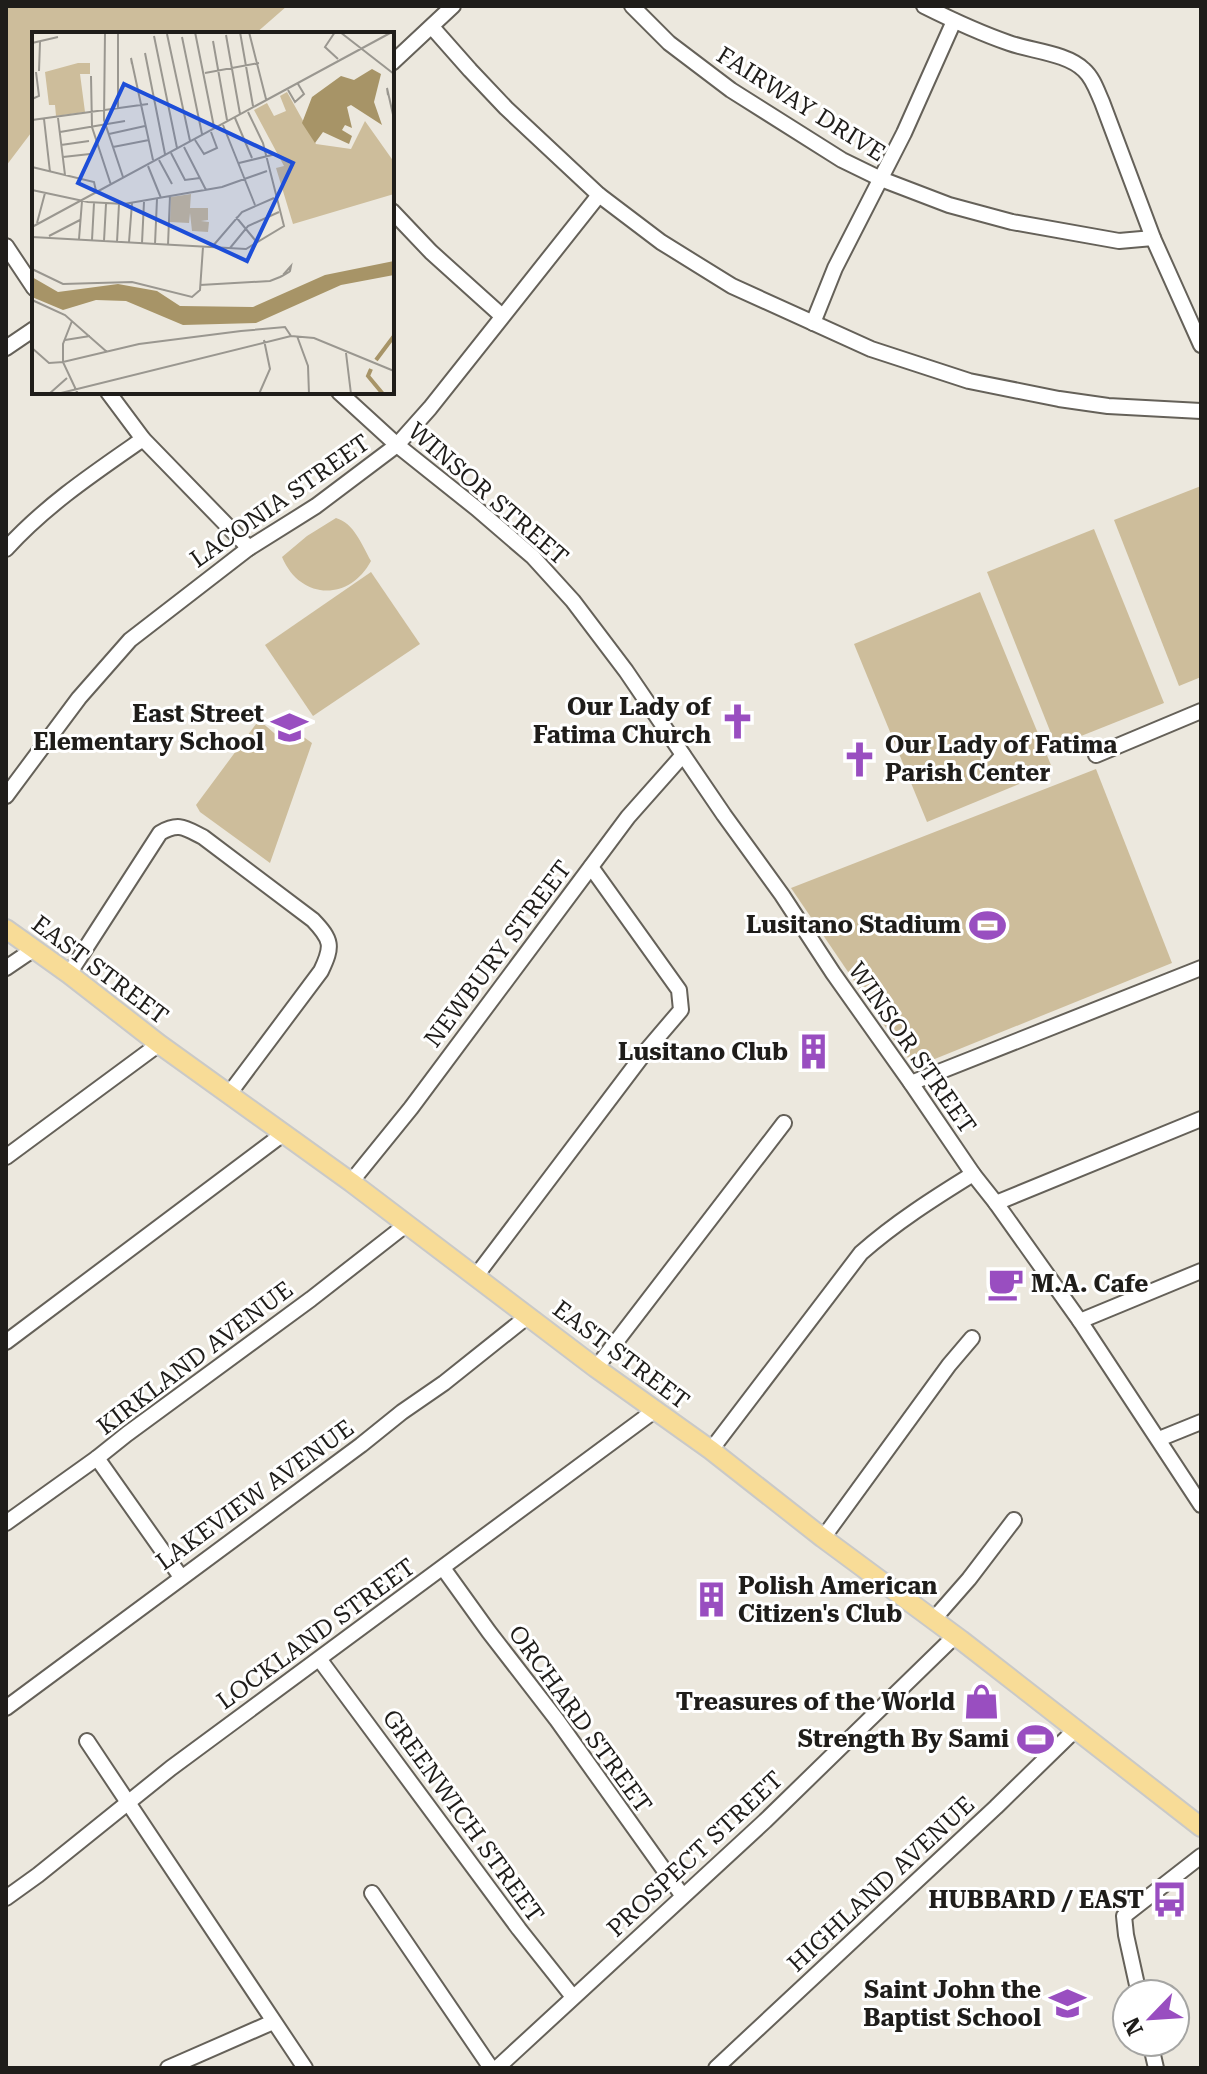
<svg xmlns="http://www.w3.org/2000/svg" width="1207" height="2074" font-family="'Roboto Serif',serif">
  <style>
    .green { fill: #cdbd9b }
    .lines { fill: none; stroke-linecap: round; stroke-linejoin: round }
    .minor-casing { stroke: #656159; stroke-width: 18 }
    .major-casing { stroke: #c9c9c8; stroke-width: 22 }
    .minor { stroke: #fff; stroke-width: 14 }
    .major { stroke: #f8dc97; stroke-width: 18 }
    .labels { text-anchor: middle; stroke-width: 6; stroke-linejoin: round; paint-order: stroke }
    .street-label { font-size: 24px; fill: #1f1d1a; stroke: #fff }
    .poi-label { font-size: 24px; font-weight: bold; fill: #1f1d1a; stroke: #fff; text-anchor: end }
    .inset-river { fill: none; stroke: #a79467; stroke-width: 4 }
    .inset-road { fill: none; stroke: #9a9790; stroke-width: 2 }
    .view { fill: #1d4ed8; fill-opacity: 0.15; stroke: #1d4ed8; stroke-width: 4 }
    .inset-edge { fill: none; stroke: #1f1d1a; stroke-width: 4 }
  </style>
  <rect width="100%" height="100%" fill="#ece8de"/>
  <g class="green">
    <path d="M6,6H287L255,34H34V129L6,166Z"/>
    <path d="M1201,486V677L1179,686L1114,520Z"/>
    <path d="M336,518C354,523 362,545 371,561C349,602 300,600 282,557L307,536Z"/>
    <path d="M1094,529L1164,703L1056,746L987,572Z"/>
    <path d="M371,572L420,644L313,716L265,645Z"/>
    <path d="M980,592L1053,770L927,822L854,644Z"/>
    <path d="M259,720L281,739L291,728L312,743L270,863L200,812L196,805Z"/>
    <path d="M1096,769L1172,963L915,1067L895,1041L791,888Z"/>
  </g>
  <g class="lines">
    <defs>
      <g id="minor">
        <path d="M632,6L669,43L731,90L842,160L881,179L949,205L1012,222L1119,241L1153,238"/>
        <path d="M924,6C952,20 980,33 1009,43C1031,51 1067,53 1084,70C1093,78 1097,91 1102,102L1153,238L1201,345"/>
        <path d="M432,27L470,70L506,108L599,195L661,242L732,286L871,349L969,381L1059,399L1108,406L1201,411"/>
        <path d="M392,63L453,6"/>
        <path d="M392,211L431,252L502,316"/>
        <path d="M6,246L34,288"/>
        <path d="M813,323L835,268L904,133L954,21"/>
        <path d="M6,348L34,329"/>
        <path d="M108,392L143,439L249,548"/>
        <path d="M339,392L397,445L476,508L533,557L573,601L626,671L724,815L782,895L833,973L911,1083L973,1174L996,1203L1080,1321L1201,1505"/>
        <path d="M6,549C46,505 94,473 143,439"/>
        <path d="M1096,755L1201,711"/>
        <path d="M6,796L79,698L130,640L249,548L316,506L397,445L430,408L599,195"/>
        <path d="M6,968L34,949"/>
        <path d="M69,974L160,833C179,822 185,828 203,837L313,920C332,940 333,946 321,971L229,1094"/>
        <path d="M911,1083L1201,968"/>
        <path d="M6,1157L159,1044"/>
        <path d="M351,1182L411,1108L628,817L683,755"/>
        <path d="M996,1203L1201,1119"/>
        <path d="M476,1276L646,1051L681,1010L679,990L591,867"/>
        <path d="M1080,1321L1201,1271"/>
        <path d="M6,1342L283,1134"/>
        <path d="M596,1368L784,1123"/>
        <path d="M1159,1439L1201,1422"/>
        <path d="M711,1450L861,1253C895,1223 934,1198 973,1174"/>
        <path d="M97,1458L181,1577"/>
        <path d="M6,1523L97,1458L127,1434L311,1299L407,1224"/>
        <path d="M823,1538L949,1365L972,1338"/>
        <path d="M443,1568L489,1632L557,1720L682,1895"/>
        <path d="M933,1620L969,1579L1014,1520"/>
        <path d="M320,1660L519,1929L573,1997"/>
        <path d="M6,1708L361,1445L402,1412L444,1383L528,1316"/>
        <path d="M87,1741L305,2068"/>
        <path d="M372,1893L491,2068"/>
        <path d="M6,1898L38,1875L171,1768L654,1411"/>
        <path d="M1139,1994L1126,1935L1124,1916L1201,1856"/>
        <path d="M1150,2042L1156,2068"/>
        <path d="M168,2068L273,2022"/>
        <path d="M497,2068L765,1821L955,1636"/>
        <path d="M716,2068L996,1807L1075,1730"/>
      </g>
      <path id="major" d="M6,929L69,974L159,1044L351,1182L596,1368L711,1450L823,1538L961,1640L1201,1827"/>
    </defs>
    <use href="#minor" class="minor-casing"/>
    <use href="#major" class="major-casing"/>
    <use href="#minor" class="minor"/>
    <use href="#major" class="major"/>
  </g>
  <defs>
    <symbol id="church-bare" viewBox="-9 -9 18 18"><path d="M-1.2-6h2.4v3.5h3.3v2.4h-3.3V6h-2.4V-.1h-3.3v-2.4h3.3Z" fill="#994ec0" stroke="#fff" stroke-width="2.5" paint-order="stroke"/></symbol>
    <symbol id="school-bare" viewBox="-9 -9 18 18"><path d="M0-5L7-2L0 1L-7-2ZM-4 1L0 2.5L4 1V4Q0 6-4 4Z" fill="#994ec0" stroke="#fff" stroke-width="2.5" paint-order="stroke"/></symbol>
    <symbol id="stadium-bare" viewBox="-9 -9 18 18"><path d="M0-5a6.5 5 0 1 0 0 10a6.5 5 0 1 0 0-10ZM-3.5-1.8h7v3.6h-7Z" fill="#994ec0" stroke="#fff" stroke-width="2.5" paint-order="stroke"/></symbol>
    <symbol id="building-bare" viewBox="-9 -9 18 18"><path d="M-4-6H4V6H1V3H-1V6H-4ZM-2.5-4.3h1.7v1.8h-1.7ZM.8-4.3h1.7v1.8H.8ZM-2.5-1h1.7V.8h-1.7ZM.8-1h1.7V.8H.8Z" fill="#994ec0" stroke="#fff" stroke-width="2.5" paint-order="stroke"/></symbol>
    <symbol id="cafe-bare" viewBox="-9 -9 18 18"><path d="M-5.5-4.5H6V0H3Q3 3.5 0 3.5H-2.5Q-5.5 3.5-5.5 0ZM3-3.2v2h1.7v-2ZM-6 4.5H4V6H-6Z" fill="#994ec0" stroke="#fff" stroke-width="2.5" paint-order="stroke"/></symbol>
    <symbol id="shop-bare" viewBox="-9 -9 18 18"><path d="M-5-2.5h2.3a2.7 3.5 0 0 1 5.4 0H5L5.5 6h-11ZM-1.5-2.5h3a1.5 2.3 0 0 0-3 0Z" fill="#994ec0" stroke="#fff" stroke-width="2.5" paint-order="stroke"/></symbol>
    <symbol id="bus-bare" viewBox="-9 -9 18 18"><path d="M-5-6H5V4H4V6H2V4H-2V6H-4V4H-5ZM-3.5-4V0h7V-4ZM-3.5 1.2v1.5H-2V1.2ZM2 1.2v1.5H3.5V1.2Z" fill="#994ec0" stroke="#fff" stroke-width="2.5" paint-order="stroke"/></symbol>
  </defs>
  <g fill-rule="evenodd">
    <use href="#church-bare" x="712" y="696" width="51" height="51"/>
    <use href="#school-bare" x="264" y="702" width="51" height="51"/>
    <use href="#church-bare" x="834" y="734" width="51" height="51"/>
    <use href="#stadium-bare" x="962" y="900" width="51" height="51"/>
    <use href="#building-bare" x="788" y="1026" width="51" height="51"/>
    <use href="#cafe-bare" x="980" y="1258" width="51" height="51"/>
    <use href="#building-bare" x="686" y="1574" width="51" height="51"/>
    <use href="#shop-bare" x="956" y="1676" width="51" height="51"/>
    <use href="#stadium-bare" x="1010" y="1714" width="51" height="51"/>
    <use href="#bus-bare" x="1144" y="1874" width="51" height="51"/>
    <use href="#school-bare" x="1042" y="1978" width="51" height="51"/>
  </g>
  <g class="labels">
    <g class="street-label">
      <text transform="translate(801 104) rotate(32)" y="8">FAIRWAY DRIVE</text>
      <text transform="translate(488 494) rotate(41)" y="8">WINSOR STREET</text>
      <text transform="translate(280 501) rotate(-35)" y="8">LACONIA STREET</text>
      <text transform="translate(498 954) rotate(-53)" y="8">NEWBURY STREET</text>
      <text transform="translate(100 970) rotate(37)" y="8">EAST STREET</text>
      <text transform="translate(912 1048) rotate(55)" y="8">WINSOR STREET</text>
      <text transform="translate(621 1355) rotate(37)" y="8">EAST STREET</text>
      <text transform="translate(195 1358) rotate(-37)" y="8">KIRKLAND AVENUE</text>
      <text transform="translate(255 1495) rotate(-36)" y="8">LAKEVIEW AVENUE</text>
      <text transform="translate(316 1634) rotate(-36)" y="8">LOCKLAND STREET</text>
      <text transform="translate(580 1719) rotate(54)" y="8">ORCHARD STREET</text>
      <text transform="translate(463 1816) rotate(54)" y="8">GREENWICH STREET</text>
      <text transform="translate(695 1854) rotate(-43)" y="8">PROSPECT STREET</text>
      <text transform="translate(881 1884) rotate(-43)" y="8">HIGHLAND AVENUE</text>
    </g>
    <g class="poi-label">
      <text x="711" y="715">Our Lady of<tspan x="711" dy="28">Fatima Church</tspan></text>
      <text x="264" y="722">East Street<tspan x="264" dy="28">Elementary School</tspan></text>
      <text x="885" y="753" text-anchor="start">Our Lady of Fatima<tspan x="885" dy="28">Parish Center</tspan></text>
      <text x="961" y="933">Lusitano Stadium</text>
      <text x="788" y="1060">Lusitano Club</text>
      <text x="1031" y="1292" text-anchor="start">M.A. Cafe</text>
      <text x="738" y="1594" text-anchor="start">Polish American<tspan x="738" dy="28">Citizen's Club</tspan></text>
      <text x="955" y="1710">Treasures of the World</text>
      <text x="1009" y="1747">Strength By Sami</text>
      <text x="1144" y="1908">HUBBARD / EAST</text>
      <text x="1041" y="1998">Saint John the<tspan x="1041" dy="28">Baptist School</tspan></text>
    </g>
  </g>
  <g transform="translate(32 32)">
    <rect width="362" height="362" fill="#ece8de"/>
    <path d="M46,31H58V42H48L53,80L24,84L23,73H17L13,40ZM255,60L284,112L319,117L333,89L362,130V162L261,192L244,136L252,134L222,78L235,71L242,84L254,79L248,64ZM159,162L158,176H176V188L169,189L177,190L176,200L160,199L158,181L157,191L138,190L139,165Z" fill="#cdbd9b"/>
    <path d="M340,37L349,42L342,70L350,93L319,73L315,75L320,96L313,93L310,98L320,104L317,112L291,100L283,111L270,91L280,65L309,44L322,48ZM362,229V243L309,253L224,291L151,293L94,269L64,268L31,278L0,265V245L26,260L86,252L125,259L148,274L221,275L293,243Z" fill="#a79467"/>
    <path class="inset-river" d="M344,328L362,304M339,337L336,344L351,362"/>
    <path class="inset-road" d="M73,0L72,88L91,145M163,0L182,95M208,0L221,74M217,0L234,67M303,0L293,15L306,27M308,0L362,42M135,2L158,109M194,3L208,82M122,4L145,116M150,5L170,102M181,9L195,88M0,11L26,5M113,21L133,122M100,32L99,26L121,128M7,39L8,10M173,41L227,31M59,44L60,95L79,153M256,58L263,70L272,62L266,52M356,63L355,56L362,87M0,67L7,64L4,40M86,76V0M26,86L33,143M203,86L220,126M12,87L18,140M0,88L116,72M191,93L223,173M28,100L93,89M77,102L113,94M163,108L172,122L185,116L179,100M29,113L57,109M81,115L117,108M152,115L174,158M139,121L153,148L168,146M31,125L58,122M127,128L140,152M207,131L244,122M116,134L129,166M0,135L62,150L64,159M0,158L56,170L92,172L190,155L235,139M204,185L223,208M5,191L13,161M0,195L360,0M17,204L48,188M0,205L214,217L252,194L231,111L216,80M47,207L50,169M60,208L62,171M72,209L74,172M85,210L87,172M97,210L100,171M110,211L112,170M123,212L125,167M136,213L138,164M180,215L210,180L242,166M198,216L216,194L247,180M0,237L31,252L100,250L160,265L168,258L171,215M168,253L238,249L248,245L250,244L257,240L258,239L259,234L251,243M0,268L33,283L75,320M40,289L31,312V330L107,312L209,299L253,295L259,304M265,304L276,334L277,362M33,308L58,304M0,316L17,331L31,330L46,362M314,321L319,362M17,362L35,346M25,362L259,304L282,306L362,339M227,362L238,337L232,308"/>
    <path class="view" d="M92,52L261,131L215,229L46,151Z"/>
    <rect width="362" height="362" class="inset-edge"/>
  </g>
  <rect width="1207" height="2074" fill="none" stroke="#1f1d1a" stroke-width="16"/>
  <g transform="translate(1151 2018) rotate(245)"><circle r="38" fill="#ffffff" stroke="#a5a5a3" stroke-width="2"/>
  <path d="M0-6L14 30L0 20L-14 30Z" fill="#994ec0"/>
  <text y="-12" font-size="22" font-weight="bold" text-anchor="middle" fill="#1f1d1a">N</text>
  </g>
</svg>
